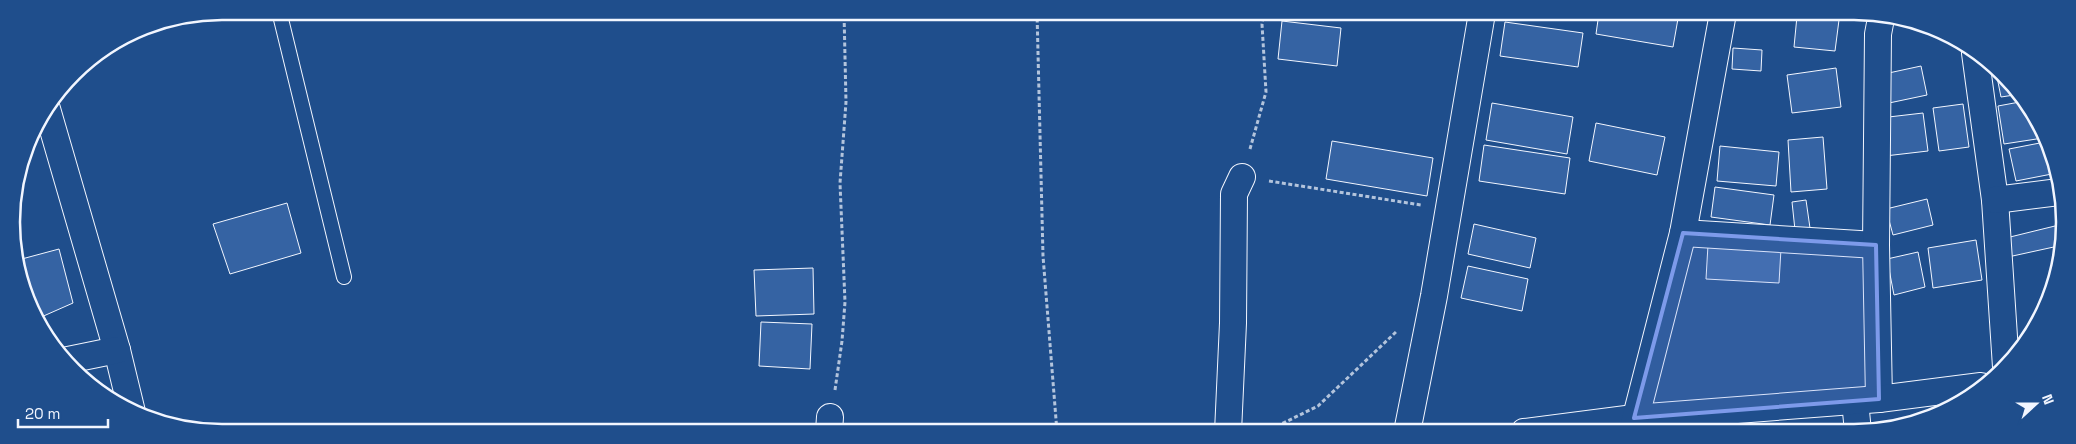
<svg xmlns="http://www.w3.org/2000/svg" width="2076" height="444" font-family="'Space Grotesk',sans-serif">
  <style>
    .building { fill: #3563a3; stroke: #f2f6ff }
    .lines { fill: none; stroke-linecap: round; stroke-linejoin: round }
    .service-casing { stroke: #f2f6ff; stroke-width: 16 }
    .minor-casing { stroke: #f2f6ff; stroke-width: 28 }
    .path { stroke: #b3c4dc; stroke-width: 3; stroke-dasharray: 4 2.5; stroke-linecap: butt }
    .service { stroke: #1f4e8c; stroke-width: 14 }
    .minor { stroke: #1f4e8c; stroke-width: 26 }
    .marked { fill: #7d9aea; fill-opacity: 0.2; stroke: #7d9aea; stroke-width: 4; stroke-linejoin: round }
    .rim { fill: none; stroke: #f2f6ff; stroke-width: 2.5 }
  </style>
  <rect width="100%" height="100%" fill="#1f4e8c"/>
  <g class="building">
    <path d="M300,11H321L302,19Z"/>
    <path d="M1599,13H1679L1673,47L1596,34Z"/>
    <path d="M1797,16L1839,20L1835,51L1794,47Z"/>
    <path d="M1282,21L1341,28L1337,66L1278,59Z"/>
    <path d="M1505,22L1583,33L1578,67L1500,56Z"/>
    <path d="M1733,48L1762,50L1761,71L1732,69Z"/>
    <path d="M1921,66L1927,95L1889,103L1884,74Z"/>
    <path d="M1836,68L1841,107L1792,113L1787,75Z"/>
    <path d="M1996,72L2021,93V94L2001,97Z"/>
    <path d="M2025,101L2043,138L2004,144L1998,106Z"/>
    <path d="M1492,103L1573,117L1567,154L1486,140Z"/>
    <path d="M1963,104L1969,147L1939,151L1933,108Z"/>
    <path d="M1923,113L1928,151L1885,156L1880,118Z"/>
    <path d="M1596,123L1665,137L1657,175L1589,161Z"/>
    <path d="M1823,137L1827,189L1791,192L1788,140Z"/>
    <path d="M1332,141L1433,158L1427,196L1326,179Z"/>
    <path d="M2045,142L2054,160L2057,173L2016,181L2009,149Z"/>
    <path d="M1484,145L1570,158L1565,194L1479,181Z"/>
    <path d="M1720,146L1779,152L1776,186L1717,181Z"/>
    <path d="M1715,187L1774,195L1770,225L1711,217Z"/>
    <path d="M1927,199L1933,225L1893,235L1886,209Z"/>
    <path d="M1806,200L1810,228L1795,230L1792,202Z"/>
    <path d="M287,203L301,253L230,274L213,224Z"/>
    <path d="M1474,224L1536,238L1530,268L1468,254Z"/>
    <path d="M2059,225L2063,245L2008,257L2006,238Z"/>
    <path d="M1976,240L1982,280L1933,288L1928,248Z"/>
    <path d="M1708,245L1781,249L1779,283L1706,279Z"/>
    <path d="M59,249L73,303L39,318L22,289L18,260Z"/>
    <path d="M1918,252L1925,287L1894,295L1887,259Z"/>
    <path d="M1468,266L1528,279L1522,311L1461,298Z"/>
    <path d="M813,268L814,314L756,316L754,270Z"/>
    <path d="M761,322L812,324L810,369L759,366Z"/>
  </g>
  <g class="lines">
    <defs>
      <path id="service" d="M279,11L344,277"/>
      <g id="minor">
        <path d="M1975,53L1995,200L2006,367"/>
        <path d="M47,109L117,350L132,412"/>
        <path d="M1995,200L2059,192"/>
        <path d="M1683,233L1876,245"/>
        <path d="M63,361L117,350"/>
        <path d="M1879,399L1876,245L1878,34L1882,13"/>
        <path d="M1855,401L1858,432"/>
        <path d="M829,431L830,417"/>
        <path d="M1228,432L1233,323L1234,194L1242,177"/>
        <path d="M1407,432L1434,296L1482,13"/>
        <path d="M1524,432L1634,418L1879,399L1981,386"/>
        <path d="M1632,432L1683,233L1723,13"/>
      </g>
    </defs>
    <use href="#service" class="service-casing"/>
    <use href="#minor" class="minor-casing"/>
    <g class="path">
      <path d="M1037,12L1043,256L1057,432"/>
      <path d="M1250,149L1266,92L1262,24L1264,12"/>
      <path d="M1269,181L1421,205"/>
      <path d="M835,390L842,341L845,302L840,183L846,102L844,12"/>
      <path d="M1265,432L1318,406L1397,331"/>
    </g>
    <use href="#service" class="service"/>
    <use href="#minor" class="minor"/>
  </g>
  <path class="marked" d="M1683,233L1876,245L1879,399L1634,418Z"/>
  <path d="M0 0H2076V444H0ZM222 20H1854A202 202 0 0 1 2056 222V222A202 202 0 0 1 1854 424H222A202 202 0 0 1 20 222V222A202 202 0 0 1 222 20Z" fill="#1f4e8c" fill-rule="evenodd"/>
  <path class="rim" d="M222 20H1854A202 202 0 0 1 2056 222V222A202 202 0 0 1 1854 424H222A202 202 0 0 1 20 222V222A202 202 0 0 1 222 20Z"/>
  <g transform="translate(2036 404) rotate(69)" stroke="#1f4e8c" stroke-width="4" paint-order="stroke">
  <path d="M0-4L9 19L0 12L-9 19Z" fill="#f2f6ff"/>
  <text y="-8" font-size="14" font-weight="bold" text-anchor="middle" fill="#f2f6ff">N</text>
  </g>
  <path d="M18 419v8h90v-8" fill="none" stroke="#f2f6ff" stroke-width="2.5"/>
  <text x="25" y="419" font-size="15" fill="#f2f6ff" stroke="#1f4e8c" stroke-width="4" paint-order="stroke">20 m</text>
</svg>
